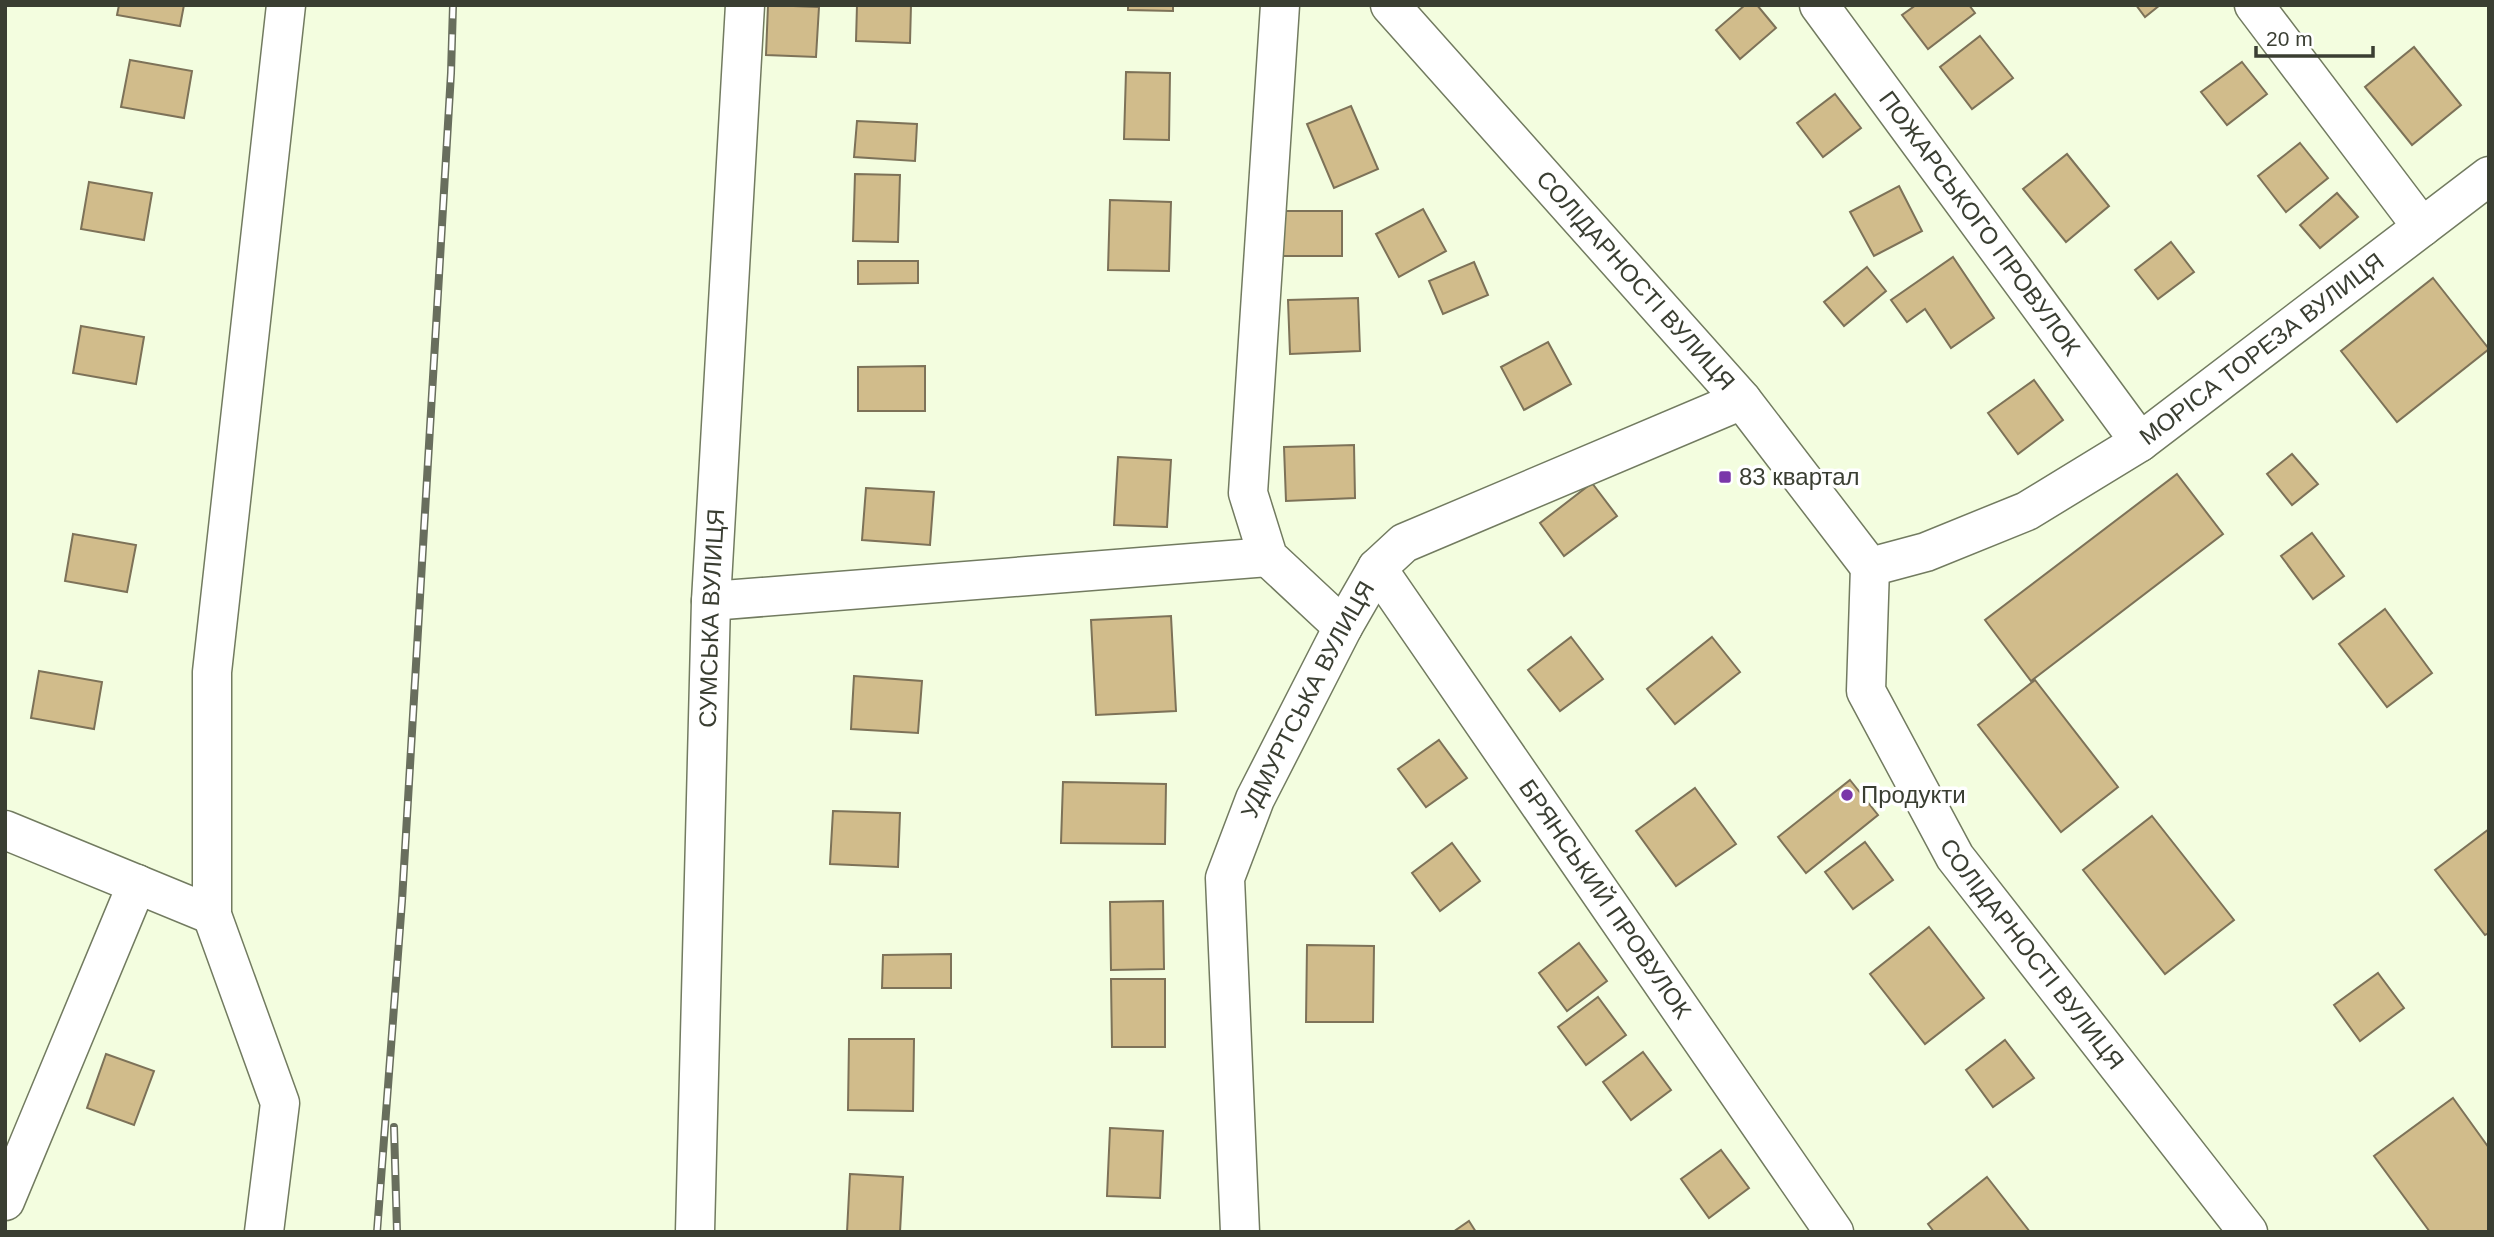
<svg xmlns="http://www.w3.org/2000/svg" width="2494" height="1237" font-family="Helvetica,sans-serif">
  <style>
    .building { fill: #d1bc8b; stroke: #7d7258; stroke-width: 2 }
    .lines { fill: none; stroke-linecap: round; stroke-linejoin: round }
    .minor-casing { stroke: #727b60; stroke-width: 41 }
    .minor { stroke: #fff; stroke-width: 38 }
    .rail-casing { stroke: #686e5d; stroke-width: 8 }
    .rail { stroke: #fff; stroke-width: 5; stroke-dasharray: 16; stroke-linecap: butt }
    .poi-dot { fill: #7a36a9; stroke: #fff; stroke-width: 2.5 }
    .labels { text-anchor: middle; stroke-width: 7; stroke-linejoin: round; paint-order: stroke }
    .street-label { font-size: 24px; fill: #3a3e32; stroke: #fff }
    .poi-label { font-size: 24px; fill: #3a3e32; stroke: #fff; text-anchor: start }
  </style>
  <rect width="100%" height="100%" fill="#f3fddf"/>
  <g class="building">
    <path d="M119,5H184L180,26L117,15Z"/>
    <path d="M768,5L819,7L816,57L766,55Z"/>
    <path d="M857,5H911L910,43L856,41Z"/>
    <path d="M1128,5H1173V11L1128,10Z"/>
    <path d="M1745,5H1757L1776,28L1740,59L1716,30Z"/>
    <path d="M1916,5H1969L1975,13L1928,49L1902,15Z"/>
    <path d="M2136,5H2160L2145,17Z"/>
    <path d="M1980,36L2013,78L1972,109L1940,67Z"/>
    <path d="M2414,47L2461,105L2412,145L2365,87Z"/>
    <path d="M130,60L192,71L184,118L121,107Z"/>
    <path d="M2242,62L2267,94L2227,125L2201,92Z"/>
    <path d="M1126,72L1170,73L1169,140L1124,139Z"/>
    <path d="M1835,94L1861,128L1823,157L1797,123Z"/>
    <path d="M1351,106L1378,169L1334,188L1307,124Z"/>
    <path d="M857,121L917,124L915,161L854,157Z"/>
    <path d="M2300,143L2328,178L2286,212L2258,176Z"/>
    <path d="M2067,154L2109,206L2066,242L2023,189Z"/>
    <path d="M855,174L900,175L898,242L853,241Z"/>
    <path d="M89,182L152,193L144,240L81,229Z"/>
    <path d="M1899,186L1922,231L1874,256L1850,212Z"/>
    <path d="M2337,193L2358,217L2320,248L2300,225Z"/>
    <path d="M1110,200L1171,202L1169,271L1108,270Z"/>
    <path d="M1423,209L1446,251L1399,277L1376,234Z"/>
    <rect x="1275" y="211" width="67" height="45"/>
    <path d="M2171,242L2194,272L2158,299L2135,270Z"/>
    <path d="M1953,257L1994,318L1951,348L1925,309L1907,322L1891,300Z"/>
    <path d="M858,261H918V283L858,284Z"/>
    <path d="M1474,262L1488,295L1443,314L1429,281Z"/>
    <path d="M1867,267L1886,291L1844,326L1824,302Z"/>
    <path d="M2433,278L2489,349L2397,422L2341,351Z"/>
    <path d="M1358,298L1360,351L1290,354L1288,300Z"/>
    <path d="M81,326L144,337L136,384L73,373Z"/>
    <path d="M1548,342L1571,384L1524,410L1501,367Z"/>
    <path d="M925,366V411H858V367Z"/>
    <path d="M2034,380L2063,420L2018,454L1988,413Z"/>
    <path d="M1354,445L1355,498L1286,501L1284,447Z"/>
    <path d="M2292,454L2318,484L2292,505L2267,474Z"/>
    <path d="M1118,457L1171,460L1167,527L1114,525Z"/>
    <path d="M2177,474L2223,534L2031,681L1985,620Z"/>
    <path d="M1592,483L1617,516L1564,556L1540,523Z"/>
    <path d="M866,488L934,492L930,545L862,540Z"/>
    <path d="M2312,533L2344,576L2313,599L2281,556Z"/>
    <path d="M73,534L136,545L127,592L65,581Z"/>
    <path d="M2385,609L2432,673L2387,707L2339,644Z"/>
    <path d="M1171,616L1176,711L1096,715L1091,620Z"/>
    <path d="M1571,637L1603,679L1560,711L1528,670Z"/>
    <path d="M1712,637L1740,672L1675,724L1647,689Z"/>
    <path d="M39,671L102,682L94,729L31,718Z"/>
    <path d="M854,676L922,681L918,733L851,729Z"/>
    <path d="M2035,680L2118,787L2061,832L1978,725Z"/>
    <path d="M1439,740L1467,778L1426,807L1398,769Z"/>
    <path d="M1850,780L1878,815L1806,873L1778,837Z"/>
    <path d="M1063,782L1166,784L1165,844L1061,843Z"/>
    <path d="M1695,788L1736,844L1676,886L1636,831Z"/>
    <path d="M833,811L900,813L898,867L830,864Z"/>
    <path d="M2152,816L2234,920L2165,974L2083,870Z"/>
    <path d="M2489,829V933L2485,935L2435,870Z"/>
    <path d="M1865,842L1893,880L1853,909L1825,872Z"/>
    <path d="M1452,843L1480,881L1440,911L1412,873Z"/>
    <path d="M1163,901L1164,969L1111,970L1110,902Z"/>
    <path d="M1929,927L1984,998L1925,1044L1870,974Z"/>
    <path d="M1579,943L1607,981L1567,1011L1539,973Z"/>
    <path d="M1307,945L1374,946L1373,1022H1306Z"/>
    <path d="M951,954V988H882L883,955Z"/>
    <path d="M2378,973L2404,1008L2360,1041L2334,1005Z"/>
    <path d="M1111,979H1165V1047H1112Z"/>
    <path d="M1598,997L1626,1035L1586,1065L1558,1027Z"/>
    <path d="M849,1039H914L913,1111L848,1110Z"/>
    <path d="M2005,1040L2034,1078L1993,1107L1966,1070Z"/>
    <path d="M1643,1052L1671,1090L1631,1120L1603,1082Z"/>
    <path d="M106,1054L154,1071L134,1125L87,1108Z"/>
    <path d="M2453,1098L2489,1148V1232H2430L2374,1156Z"/>
    <path d="M1110,1128L1163,1131L1160,1198L1107,1196Z"/>
    <path d="M1721,1150L1749,1188L1709,1218L1681,1179Z"/>
    <path d="M850,1174L903,1177L900,1232H847Z"/>
    <path d="M1987,1177L2030,1232H1934L1928,1224Z"/>
    <path d="M1469,1221L1476,1232H1453Z"/>
  </g>
  <g class="lines">
    <defs>
      <g id="minor">
        <path d="M1280,5L1248,493L1268,557L1343,627"/>
        <path id="s1" d="M1390,5L1742,400L1870,567L1926,552L2027,511L2140,442L2489,176"/>
        <path id="s2" d="M1819,5L2140,442"/>
        <path d="M2254,5L2422,227"/>
        <path id="s3" d="M1870,567L1866,691L1955,857L2248,1232"/>
        <path id="s4" d="M1377,568L1834,1232"/>
        <path d="M711,601L1268,557"/>
        <path d="M5,830L212,915"/>
        <path d="M5,1201L137,884"/>
        <path d="M264,1232L280,1103L212,915V672L286,5"/>
        <path id="s5" d="M695,1232L711,601L745,5"/>
        <path id="s6" d="M1240,1232L1225,878L1255,799L1343,627L1377,568L1404,543L1742,400"/>
      </g>
    </defs>
    <use href="#minor" class="minor-casing"/>
    <use href="#minor" class="minor"/>
    <defs>
      <g id="rail">
        <path d="M394,1127L397,1232"/>
        <path d="M377,1232L402,901L451,73L453,5"/>
      </g>
    </defs>
    <use href="#rail" class="rail-casing"/>
    <use href="#rail" class="rail"/>
  </g>
  <g class="poi-dot">
    <rect x="1718" y="470" width="14" height="14" rx="3.5"/>
    <circle cx="1847" cy="795" r="7"/>
  </g>
  <g class="labels">
    <g class="street-label">
      <text dy="8" stroke="none"><textPath href="#s2" startOffset="271">ПОЖАРСЬКОГО ПРОВУЛОК</textPath></text>
      <text dy="8" stroke="none"><textPath href="#s1" startOffset="369">СОЛІДАРНОСТІ ВУЛИЦЯ</textPath></text>
      <text dy="8" stroke="none"><textPath href="#s1" startOffset="1192">МОРІСА ТОРЕЗА ВУЛИЦЯ</textPath></text>
      <text dy="8" stroke="none"><textPath href="#s5" startOffset="614">СУМСЬКА ВУЛИЦЯ</textPath></text>
      <text dy="8" stroke="none"><textPath href="#s6" startOffset="551">УДМУРТСЬКА ВУЛИЦЯ</textPath></text>
      <text dy="8" stroke="none"><textPath href="#s4" startOffset="402">БРЯНСЬКИЙ ПРОВУЛОК</textPath></text>
      <text dy="8" stroke="none"><textPath href="#s3" startOffset="436">СОЛІДАРНОСТІ ВУЛИЦЯ</textPath></text>
    </g>
    <g class="poi-label">
      <text x="1739" y="485">83 квартал</text>
      <text x="1861" y="803">Продукти</text>
    </g>
  </g>
  <rect width="2494" height="1237" fill="none" stroke="#3a3e32" stroke-width="14"/>
  <path d="M2256 46v10h117v-10" fill="none" stroke="#3a3e32" stroke-width="3.5"/>
  <text x="2266" y="46" font-size="21" fill="#3a3e32" stroke="#ffffff" stroke-width="5" paint-order="stroke">20 m</text>
</svg>
